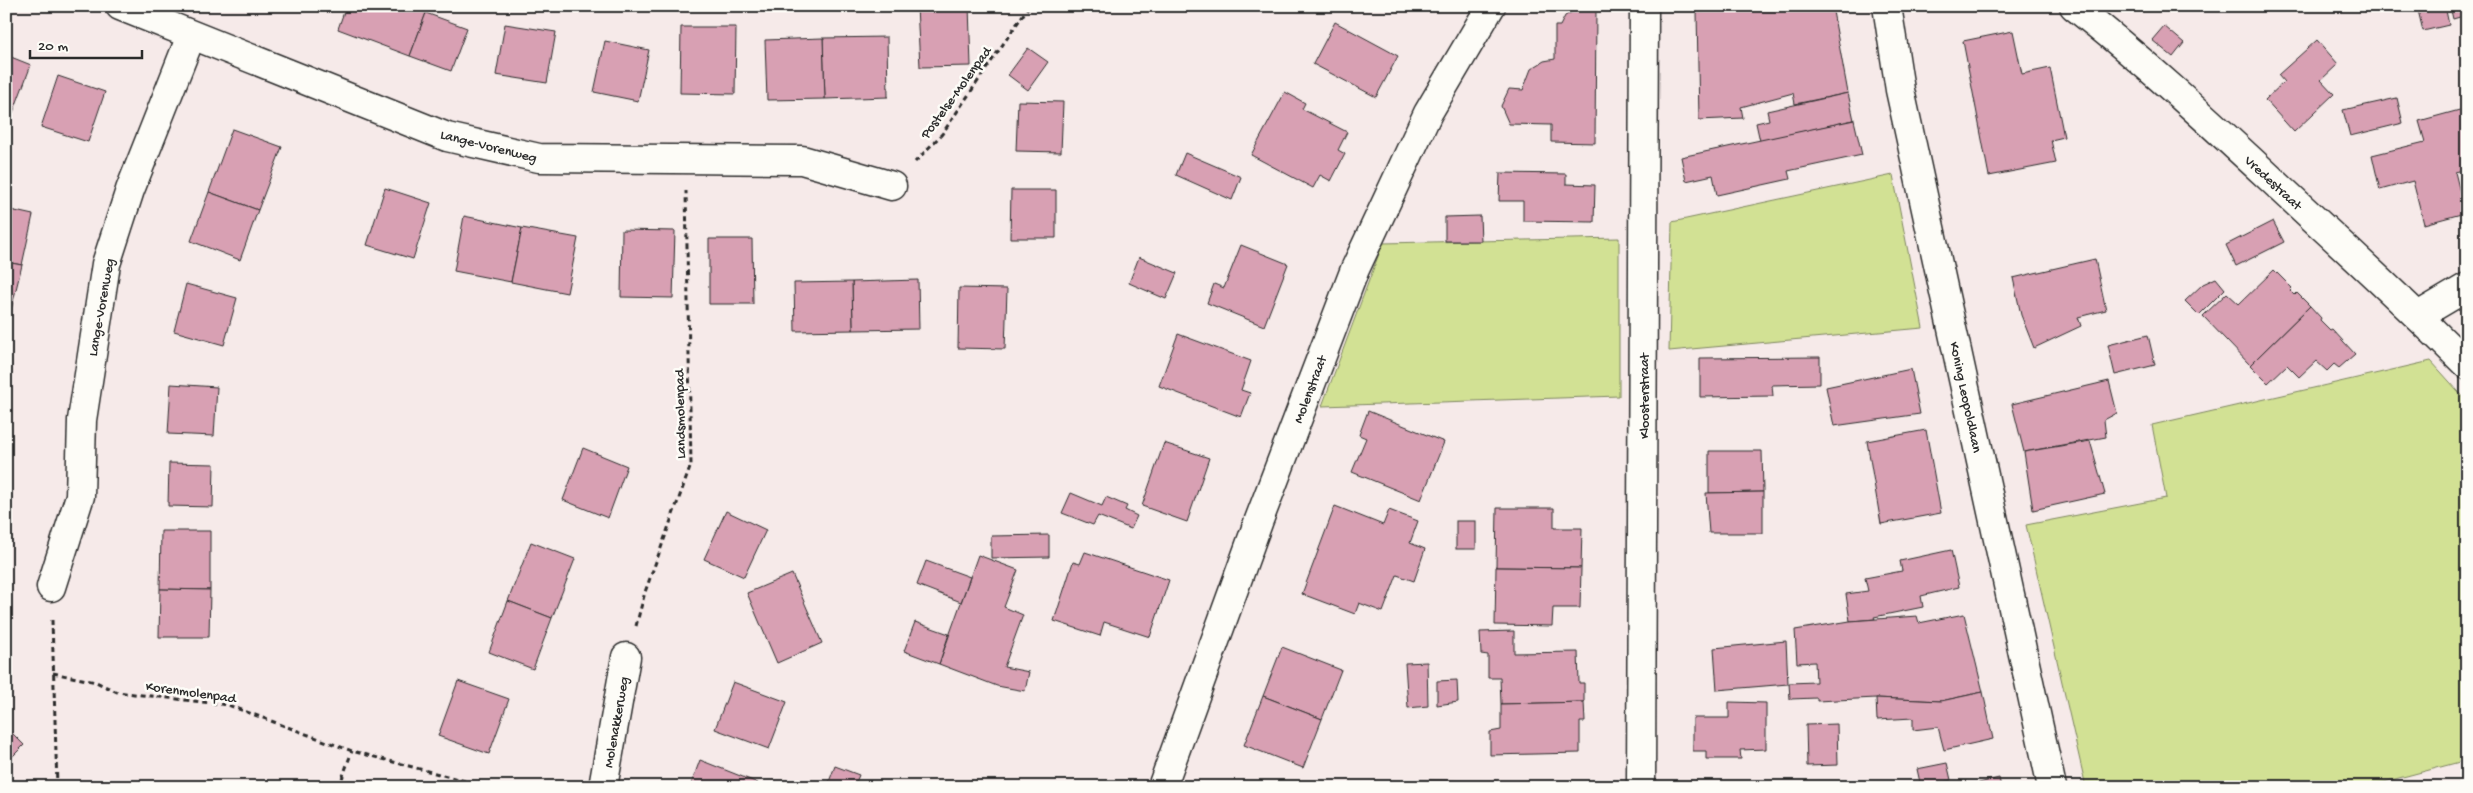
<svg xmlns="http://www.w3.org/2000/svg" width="2473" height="793" font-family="'Gochi Hand',sans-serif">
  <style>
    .green { fill: #d2e194; stroke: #7e8660 }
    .building { fill: #d8a0b3; stroke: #2b2b2b }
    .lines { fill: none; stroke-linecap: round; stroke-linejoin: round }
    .street-casing { stroke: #2b2b2b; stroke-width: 31 }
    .secondary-casing { stroke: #2b2b2b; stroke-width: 31 }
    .path { stroke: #2b2b2b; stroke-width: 3; stroke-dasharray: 5 4; stroke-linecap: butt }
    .street { stroke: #fdfcf7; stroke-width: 28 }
    .secondary { stroke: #fdfcf7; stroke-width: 28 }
    .labels { text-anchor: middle; stroke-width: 5; stroke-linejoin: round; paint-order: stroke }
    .street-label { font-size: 14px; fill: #2b2b2b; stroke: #fdfcf7 }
  </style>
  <rect width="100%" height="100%" fill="#f6eae9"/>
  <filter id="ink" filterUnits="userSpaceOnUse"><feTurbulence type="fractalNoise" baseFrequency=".02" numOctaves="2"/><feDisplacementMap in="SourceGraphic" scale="10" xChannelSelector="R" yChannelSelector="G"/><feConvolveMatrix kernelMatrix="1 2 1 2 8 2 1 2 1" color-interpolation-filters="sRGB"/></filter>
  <g filter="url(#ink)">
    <g class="green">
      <path d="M1893,175L1923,328L1669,351L1672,222Z"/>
      <path d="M1619,238V396L1322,406L1383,243Z"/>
      <path d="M2431,361L2467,401V760L2365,787H2086L2026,525L2166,498L2152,425Z"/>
    </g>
    <g class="building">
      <path d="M346,6H409L426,13L410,56L338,29Z"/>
      <path d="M917,6H969L971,66L920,67Z"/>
      <path d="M1735,6H1761L1735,10Z"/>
      <path d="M1761,6H1832L1848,93L1795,104L1793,93L1741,107L1743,118L1699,120L1697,12L1735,10Z"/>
      <path d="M2417,6H2445L2449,25L2423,31Z"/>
      <path d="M2450,6H2467V15L2453,19Z"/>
      <path d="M1596,8L1595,143L1551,142V125L1509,124L1501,106L1509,89L1523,90L1531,69L1544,61L1555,59V26H1560L1565,16L1575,10Z"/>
      <path d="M426,13L467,28L451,71L410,56Z"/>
      <path d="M1335,22L1398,56L1376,97L1313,64Z"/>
      <path d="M505,24L556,32L547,83L496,75Z"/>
      <path d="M2164,26L2184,43L2173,57L2152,40Z"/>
      <path d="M681,27H736L735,94L680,93Z"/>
      <path d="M2013,31L2022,74L2050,68L2064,137L2051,140L2056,163L1989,176L1963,41Z"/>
      <path d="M887,37L888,97L825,99L823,38Z"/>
      <path d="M823,38L825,99L767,100L765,40Z"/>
      <path d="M2317,40L2338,64L2321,80L2334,94L2294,132L2265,100L2284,82L2278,75Z"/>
      <path d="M605,41L649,50L638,101L594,92Z"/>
      <path d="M1028,48L1048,62L1028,90L1008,75Z"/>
      <path d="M6,55L31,65L11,118L6,116Z"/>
      <path d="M58,76L105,92L88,142L41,127Z"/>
      <path d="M1285,92L1305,103L1302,109L1347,132L1338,150L1345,154L1331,181L1320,175L1313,188L1251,155Z"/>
      <path d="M1848,93L1854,120L1760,141L1756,123L1769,120L1767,111Z"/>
      <path d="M2397,98L2403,123L2350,136L2343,110Z"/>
      <path d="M1018,101L1063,102L1061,152L1016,151Z"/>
      <path d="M2467,108V169L2455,172L2465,213L2424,224L2413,181L2380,190L2372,155L2425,142L2419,121Z"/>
      <path d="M1854,120L1862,155L1788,171L1790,179L1717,195L1713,175L1686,181L1681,157Z"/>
      <path d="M232,129L282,147L258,210L209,192Z"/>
      <path d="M1185,153L1241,177L1232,200L1176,175Z"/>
      <path d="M1500,173L1566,174V184L1595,185L1594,222L1523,221V201H1499Z"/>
      <path d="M385,188L431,203L413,259L367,245Z"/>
      <path d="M1011,190H1056V238H1010Z"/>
      <path d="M209,192L258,210L240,260L191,241Z"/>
      <path d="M6,209L33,215L22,265L6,262Z"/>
      <path d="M464,216L522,228L511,282L454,271Z"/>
      <path d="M1480,216L1481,241H1445V217Z"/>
      <path d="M2273,221L2284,242L2236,266L2226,245Z"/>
      <path d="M522,228L578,238L567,293L511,282Z"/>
      <path d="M622,230L675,231L673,298L621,297Z"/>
      <path d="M709,239H752L753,304H709Z"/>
      <path d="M1241,245L1288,264L1264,326L1207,303L1214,284L1224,288Z"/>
      <path d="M1139,257L1177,273L1166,299L1129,283Z"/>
      <path d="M2095,259L2106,310L2078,317L2081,326L2034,348L2021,315L2013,278Z"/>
      <path d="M6,262L22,265L11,310L6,309Z"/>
      <path d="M2274,270L2292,288L2290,290L2295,295L2297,293L2310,306L2250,365L2203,316L2227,293L2239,304Z"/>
      <path d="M2216,278L2225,289L2199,315L2185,301L2203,284Z"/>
      <path d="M918,280L919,329L853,330L852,282Z"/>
      <path d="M852,282L853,330L795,331L794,283Z"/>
      <path d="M186,284L237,298L224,345L174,331Z"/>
      <path d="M959,288L1007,289L1005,349L958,348Z"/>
      <path d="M2310,306L2321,318L2320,320L2330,330L2332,329L2355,354L2339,368L2334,364L2327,371L2316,361L2299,377L2287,365L2268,383L2250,365Z"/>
      <path d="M6,309L11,310L6,337Z"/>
      <path d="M1178,334L1251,361L1241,390L1250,393L1241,417L1159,386Z"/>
      <path d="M2148,335L2155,365L2115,375L2108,345Z"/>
      <path d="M1820,357V384L1772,385L1773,396L1700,397V358Z"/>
      <path d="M1911,369L1920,414L1834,426L1826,387Z"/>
      <path d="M2109,381L2117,413L2104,420L2106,437L2024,452L2012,404Z"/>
      <path d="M171,384L217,387L214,436L168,434Z"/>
      <path d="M1368,411L1444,442L1421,500L1352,472L1366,438L1359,435Z"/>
      <path d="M1926,430L1941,513L1881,524L1867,441Z"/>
      <path d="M2090,441L2105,494L2033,510L2024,452Z"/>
      <path d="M1164,443L1209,458L1187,522L1142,506Z"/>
      <path d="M583,448L627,466L608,518L563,500Z"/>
      <path d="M1709,451H1762L1763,492L1709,493Z"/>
      <path d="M169,463L214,464L213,507L168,506Z"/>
      <path d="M1763,492V533H1709L1706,493Z"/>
      <path d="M1071,493L1102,506L1106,497L1127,506L1125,510L1137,516L1131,529L1098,516L1093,525L1062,513Z"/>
      <path d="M1335,506L1383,525L1389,510L1418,521L1410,543L1425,549L1414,581L1397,575L1383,612L1359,603L1355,614L1302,594Z"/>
      <path d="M1497,508H1554V528H1582L1581,568L1496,567Z"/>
      <path d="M726,511L766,530L744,577L704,559Z"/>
      <rect x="1456" y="521" width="20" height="28"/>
      <path d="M161,531H210V590L160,589Z"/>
      <path d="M1049,535V557L991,558V536Z"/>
      <path d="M531,542L575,559L552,618L508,601Z"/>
      <path d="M1951,550L1959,587L1921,596L1923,607L1874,617L1875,619L1850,621L1846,594L1868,591L1865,578L1902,571L1900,561Z"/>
      <path d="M1085,552L1169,580L1150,637L1104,622L1100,636L1054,621L1073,562L1080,564Z"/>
      <path d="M978,555L1018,570L1004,607L1023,615L1004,667L1029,672L1025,691L997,686L939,664Z"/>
      <path d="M926,561L970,577L961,602L917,585Z"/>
      <path d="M1496,567L1581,568L1580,608H1553L1552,626L1495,625Z"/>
      <path d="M792,574L822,643L777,663L747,593Z"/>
      <path d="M160,589L210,590L209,637H159Z"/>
      <path d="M508,601L552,618L533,669L489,652Z"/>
      <path d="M1964,614L1983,692L1941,701L1876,698L1817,701V698L1790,699L1789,683L1816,682L1815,662L1797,663L1795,630L1850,621L1917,616L1919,623Z"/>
      <path d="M915,622L949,634L939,664L904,651Z"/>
      <path d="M1514,631V653L1578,652L1579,683H1584V702L1501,704L1500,678H1488V655L1481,654L1480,632Z"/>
      <path d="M1786,641L1788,684L1717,690L1714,648Z"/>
      <path d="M1282,647L1341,670L1322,719L1263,696Z"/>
      <path d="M1427,662L1428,706L1408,708L1405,663Z"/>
      <path d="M1457,680L1458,702L1437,705V681Z"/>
      <path d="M458,681L509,699L489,754L438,736Z"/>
      <path d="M733,682L787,702L769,749L715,729Z"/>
      <path d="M1983,692L1993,739L1944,750L1938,727L1913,730V718L1877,720L1876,698L1941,701Z"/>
      <path d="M1263,696L1322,719L1303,768L1244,745Z"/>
      <path d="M1584,702L1585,722H1580V753L1490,755V732L1501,730V704Z"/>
      <path d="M1729,702L1766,703V749L1740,750L1741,759H1706V751H1693V718H1729Z"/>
      <path d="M1837,724L1838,765L1807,766L1806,725Z"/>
      <path d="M6,727L24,745L6,763Z"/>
      <path d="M700,760L758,783L756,787H690Z"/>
      <path d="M1947,763L1951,780L1921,787L1917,769Z"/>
      <path d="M835,766L859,775L854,787H827Z"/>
      <path d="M1999,778L2001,787H1963Z"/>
      <path d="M1419,780L1497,781V787H1418Z"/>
    </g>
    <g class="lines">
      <defs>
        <g id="street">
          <path d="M120,6L447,137L539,158L802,160L892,186"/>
          <path d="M2074,6C2148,64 2216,128 2285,192C2346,249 2408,305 2467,365"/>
          <path d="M2418,316L2467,287"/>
          <path d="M51,587L80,496L82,420L106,264L130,190L191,36"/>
          <path d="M603,787L626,657"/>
          <path d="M1162,787L1259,520L1355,269L1428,113L1491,6"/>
          <path d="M1641,787L1644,6"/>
        </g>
        <path id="secondary" d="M1887,6L1900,90L2052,787"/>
      </defs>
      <use href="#street" class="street-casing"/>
      <use href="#secondary" class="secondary-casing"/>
      <g class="path">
        <path d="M915,162L942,134L1029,6"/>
        <path d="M52,620L57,787"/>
        <path d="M636,626L645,592L691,465L686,191"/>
        <path d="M53,673L96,682L117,692L228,705L352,751L488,787"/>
        <path d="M339,787L352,751"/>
      </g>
      <use href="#street" class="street"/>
      <use href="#secondary" class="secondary"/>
    </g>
  </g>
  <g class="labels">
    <g class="street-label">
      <text transform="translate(955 92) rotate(-54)" y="5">Postelse-Molenpad</text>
      <text transform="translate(489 145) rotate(14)" y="5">Lange-Vorenweg</text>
      <text transform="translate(2274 182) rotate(43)" y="5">Vredestraat</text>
      <text transform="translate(100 307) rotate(-80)" y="5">Lange-Vorenweg</text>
      <text transform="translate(1309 389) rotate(-69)" y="5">Molenstraat</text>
      <text transform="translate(1643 396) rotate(-90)" y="5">Kloosterstraat</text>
      <text transform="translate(1967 397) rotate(78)" y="5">Koning Leopoldlaan</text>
      <text transform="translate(679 414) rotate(-91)" y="5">Landsmolenpad</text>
      <text transform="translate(191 691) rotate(8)" y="5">Korenmolenpad</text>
      <text transform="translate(615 722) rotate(-80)" y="5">Molenakkerweg</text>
    </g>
  </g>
  <rect width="2473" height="793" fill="none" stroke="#fdfcf7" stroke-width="25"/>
  <rect x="12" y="12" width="2448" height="768" fill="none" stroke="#2b2b2b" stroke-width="2" filter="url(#ink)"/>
  <path d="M30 50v8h112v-8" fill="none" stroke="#2b2b2b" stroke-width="2.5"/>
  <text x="38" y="50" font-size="15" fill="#2b2b2b" stroke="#fdfcf7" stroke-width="4" paint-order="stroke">20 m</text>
</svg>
